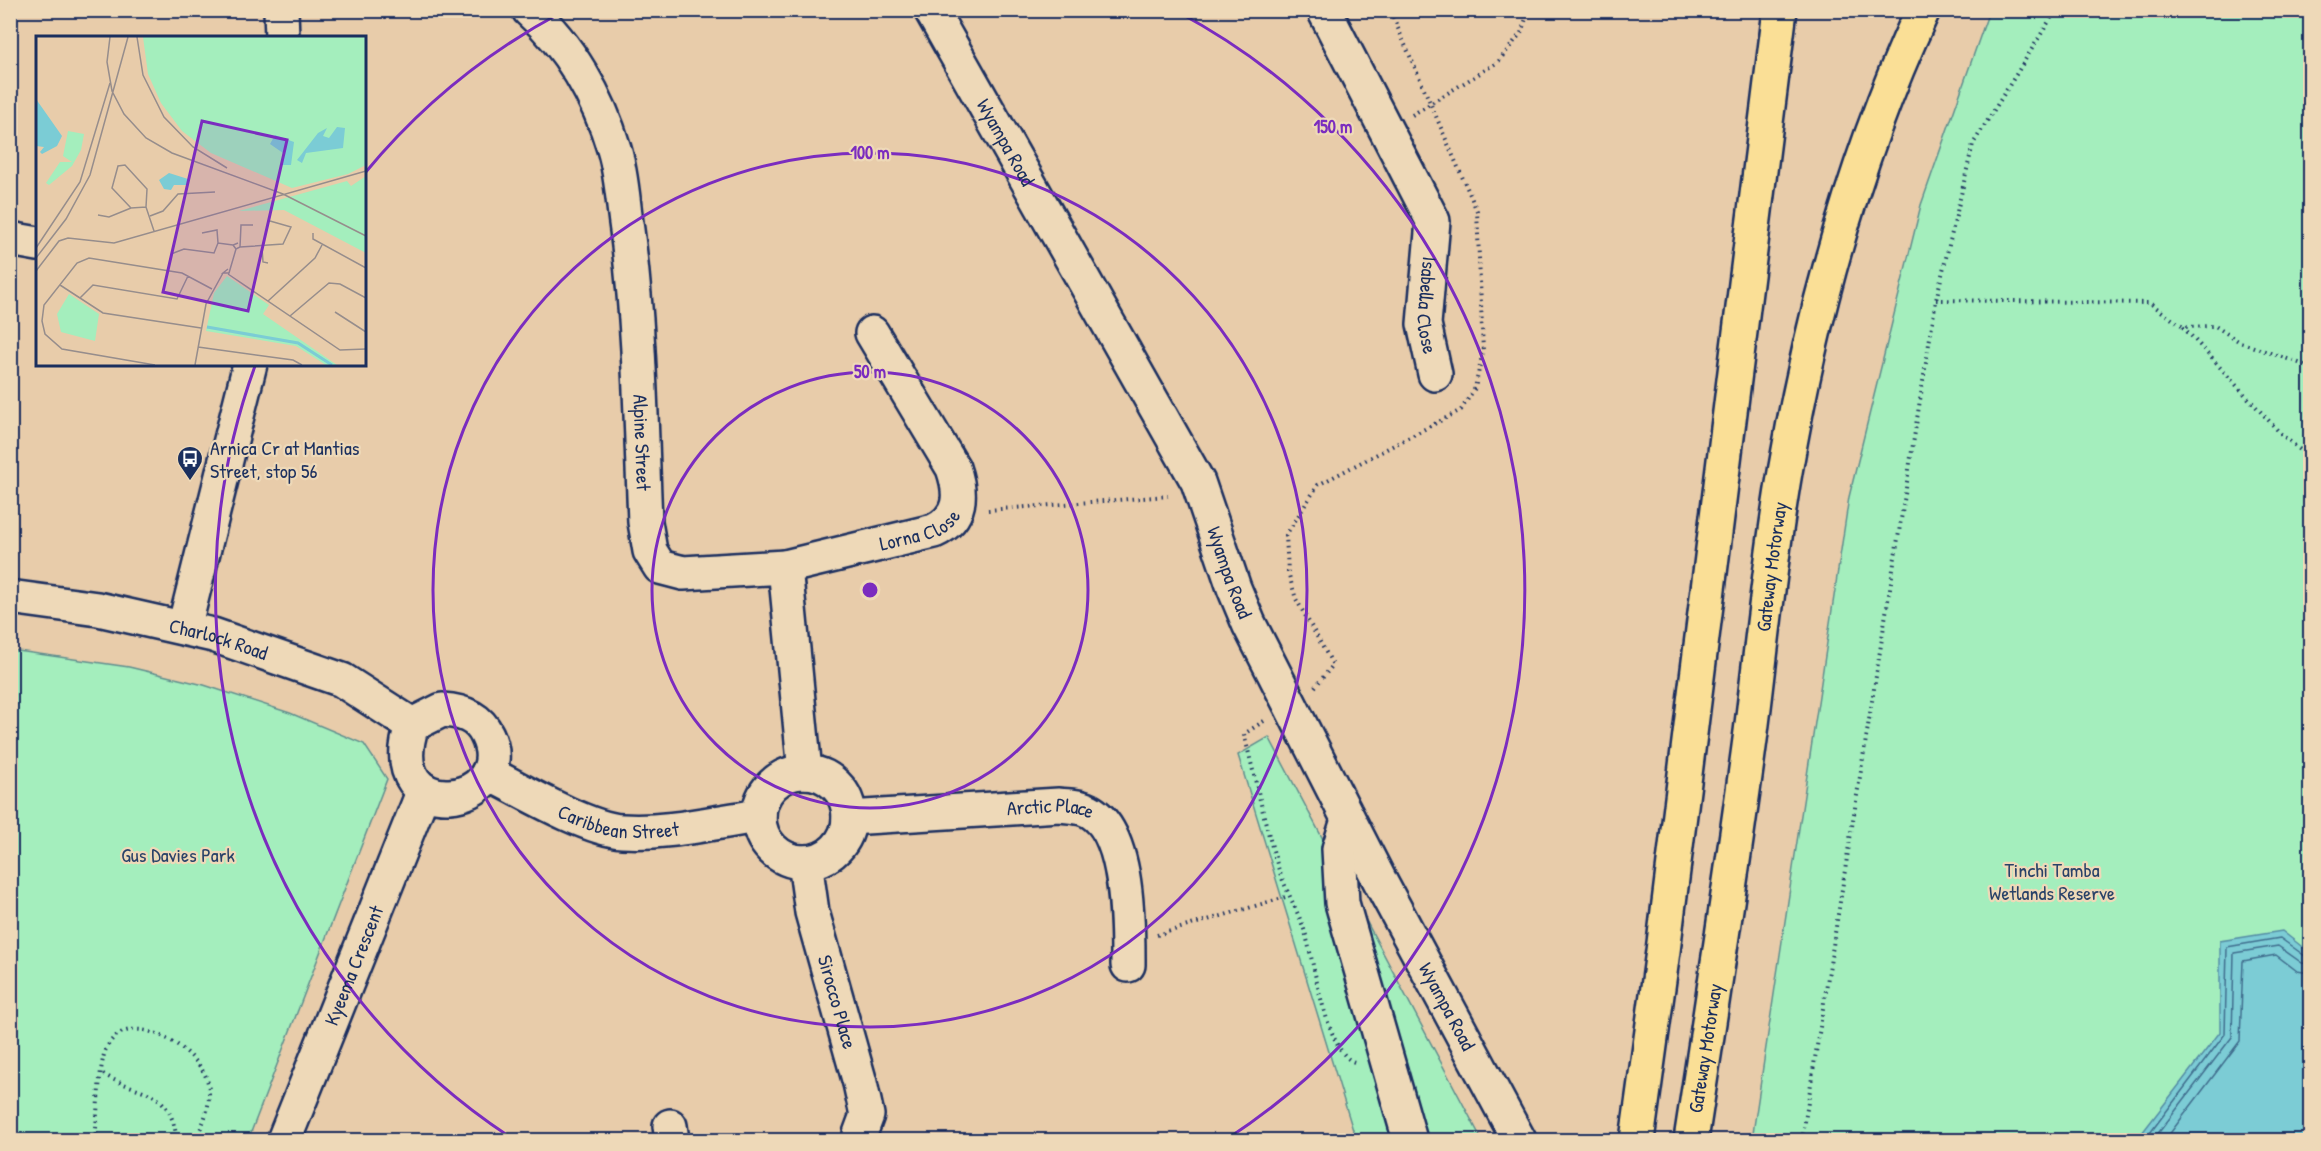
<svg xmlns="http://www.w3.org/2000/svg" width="2321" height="1151" font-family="'Patrick Hand',sans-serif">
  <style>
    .green { fill: #a4eebd; stroke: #608e8e; stroke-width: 1.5 }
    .water { fill: #7bccd5; stroke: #558da5; stroke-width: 1.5 }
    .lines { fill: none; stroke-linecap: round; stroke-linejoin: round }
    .shore { stroke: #416e8e; stroke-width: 1.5 }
    .minor-casing { stroke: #1b2f5e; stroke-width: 38 }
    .highway-casing { stroke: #1b2f5e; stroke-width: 38 }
    .path { stroke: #1b2f5e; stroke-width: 4; stroke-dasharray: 1.5 4.5; stroke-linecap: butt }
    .minor { stroke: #eed9b8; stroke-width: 33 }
    .highway { stroke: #fadf96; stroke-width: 33 }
    .ring { fill: none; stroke: #7b2cbf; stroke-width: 3 }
    .labels { text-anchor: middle; stroke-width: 4.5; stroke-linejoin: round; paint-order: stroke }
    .street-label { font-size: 20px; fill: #1b2f5e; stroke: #eed9b8 }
    .poi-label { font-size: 20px; fill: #1b2f5e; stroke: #eed9b8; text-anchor: start }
    .park-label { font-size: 20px; fill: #294268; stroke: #eed9b8 }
    .inset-river { fill: none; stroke: #7bccd5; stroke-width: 3 }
    .inset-road { fill: none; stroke: #968d8c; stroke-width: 1.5 }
    .view { fill: #7b2cbf; fill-opacity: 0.15; stroke: #7b2cbf; stroke-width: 3 }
    .inset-edge { fill: none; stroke: #1b2f5e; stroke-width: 3 }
    .centre { fill: #7b2cbf; stroke: #eed9b8; stroke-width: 3 }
    .ring-label { font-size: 18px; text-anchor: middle; font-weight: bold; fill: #7b2cbf; stroke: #eed9b8; stroke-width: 4.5; stroke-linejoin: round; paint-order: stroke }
  </style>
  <rect width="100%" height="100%" fill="#e8ccaa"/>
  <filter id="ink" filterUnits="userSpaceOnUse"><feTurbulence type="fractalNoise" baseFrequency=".0167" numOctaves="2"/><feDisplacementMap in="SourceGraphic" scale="12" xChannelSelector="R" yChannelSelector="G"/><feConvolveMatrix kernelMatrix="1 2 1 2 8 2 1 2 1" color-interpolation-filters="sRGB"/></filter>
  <g filter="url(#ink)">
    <g class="green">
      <path d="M1989,11H2310V1140H1752L1849,497L1921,205Z"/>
      <path d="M11,650L129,667L204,685L290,713L364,744L387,779L248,1140H11Z"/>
      <path d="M1269,737L1482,1140H1356L1238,755Z"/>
    </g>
    <path class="water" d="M2282,931L2310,953V1140H2104L2142,1133L2220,1032V941Z"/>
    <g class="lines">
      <g class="shore">
        <path d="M2136,1140L2147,1137L2225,1034L2227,947L2280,938L2305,956L2310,957"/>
        <path d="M2153,1140L2232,1037L2234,953L2278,946L2302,963L2310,964"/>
        <path d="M2165,1140L2240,1041L2243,961L2276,955L2297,971L2310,973"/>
      </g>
      <defs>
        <g id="minor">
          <path d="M281,10L282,38"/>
          <path id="s1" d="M529,10C569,45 599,98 614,149C622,175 623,204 627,230C640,327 641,425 645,522L650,551L660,567L683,573L785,567L805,772"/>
          <path id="s2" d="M931,10L1198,482L1234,588L1249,624L1382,885L1519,1140"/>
          <path id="s3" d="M1324,10L1433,221L1424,324L1435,374"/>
          <path d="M10,239L38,244"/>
          <path id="s4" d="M785,567L934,531C962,518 962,494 953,468L872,333"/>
          <path id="s5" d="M10,597L98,609L213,635L342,680L412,725"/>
          <path d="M184,628L250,364"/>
          <path d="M442,710C461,711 478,716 487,735C521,806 378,830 412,725Z"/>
          <circle cx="804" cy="817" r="45"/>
          <path id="s6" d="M488,773C521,790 587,829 622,831C668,834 714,822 759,816"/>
          <path id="s7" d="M849,818L1059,805C1067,806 1075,806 1082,808C1130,822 1128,926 1128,965"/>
          <path d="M1348,820L1339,849L1342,903L1410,1140"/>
          <path id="s8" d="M805,862L812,912L860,1083L867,1115L860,1134L861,1140"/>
          <path d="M670,1126L672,1140"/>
          <path id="s9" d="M284,1140L424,790"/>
        </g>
        <g id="highway">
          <path d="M1637,1140L1663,951L1780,10"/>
          <path id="s10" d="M1691,1140C1712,1004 1733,868 1751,732C1762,645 1770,558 1785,472C1812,314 1855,156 1923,10"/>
        </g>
      </defs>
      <use href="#minor" class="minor-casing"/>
      <use href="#highway" class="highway-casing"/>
      <g class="path">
        <path d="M1412,115L1498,62L1521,33L1529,10"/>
        <path d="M1936,300L2150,303L2183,327L2215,326L2240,342L2310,367"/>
        <path d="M2183,327L2282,435L2310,458"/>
        <path d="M988,510L1168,496"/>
        <path d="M1315,687L1333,665L1296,599L1288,572L1286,535L1318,485L1461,410L1475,388L1483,351L1477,211L1390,10"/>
        <path d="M1264,721L1244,734C1255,777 1264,821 1277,864C1284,887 1297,909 1305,932C1313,957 1327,1056 1355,1062"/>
        <path d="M1157,935L1289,896"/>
        <path d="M103,1074C141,1097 169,1084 177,1140"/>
        <path d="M95,1140C97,1121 99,1063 106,1049C127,1003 200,1049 208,1083C212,1103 204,1123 195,1140"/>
        <path d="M1802,1140L1936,300L1973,144L2056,10"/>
      </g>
      <use href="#minor" class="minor"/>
      <use href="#highway" class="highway"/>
    </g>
  </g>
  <g class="ring">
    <circle cx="870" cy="590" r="218"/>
    <circle cx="870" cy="590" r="437"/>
    <path d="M513 1139A655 655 0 0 1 255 366M365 173A655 655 0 0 1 562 12M1178 12A655 655 0 0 1 1227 1139"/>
  </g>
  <defs>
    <symbol id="bus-pin" viewBox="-11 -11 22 30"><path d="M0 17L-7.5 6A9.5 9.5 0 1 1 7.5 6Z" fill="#1b2f5e" stroke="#eed9b8"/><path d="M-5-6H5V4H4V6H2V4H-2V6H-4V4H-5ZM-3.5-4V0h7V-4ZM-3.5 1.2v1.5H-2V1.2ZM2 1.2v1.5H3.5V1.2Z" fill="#fff"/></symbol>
  </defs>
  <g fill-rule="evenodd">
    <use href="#bus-pin" x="175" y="444" width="30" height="40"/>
  </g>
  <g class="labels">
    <g class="street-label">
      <text dy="7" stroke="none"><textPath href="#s2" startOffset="152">Wyampa Road</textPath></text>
      <text dy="7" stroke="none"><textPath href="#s3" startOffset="322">Isabella Close</textPath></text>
      <text dy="7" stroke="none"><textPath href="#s1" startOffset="460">Alpine Street</textPath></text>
      <text dy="7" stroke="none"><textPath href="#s4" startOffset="140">Lorna Close</textPath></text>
      <text dy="7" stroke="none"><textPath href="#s10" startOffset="579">Gateway Motorway</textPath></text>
      <text dy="7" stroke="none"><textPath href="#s2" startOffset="638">Wyampa Road</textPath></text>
      <text dy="7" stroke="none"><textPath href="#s5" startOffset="213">Charlock Road</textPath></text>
      <text dy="7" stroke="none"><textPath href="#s7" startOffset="202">Arctic Place</textPath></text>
      <text dy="7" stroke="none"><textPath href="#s6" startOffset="142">Caribbean Street</textPath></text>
      <text dy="7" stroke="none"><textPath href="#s9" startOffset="188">Kyeema Crescent</textPath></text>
      <text dy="7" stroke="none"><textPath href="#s8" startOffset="144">Sirocco Place</textPath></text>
      <text dy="7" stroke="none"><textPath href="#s2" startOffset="1124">Wyampa Road</textPath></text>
      <text dy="7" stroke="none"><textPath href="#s10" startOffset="93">Gateway Motorway</textPath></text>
    </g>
    <g class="poi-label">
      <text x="210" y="455">Arnica Cr at Mantias<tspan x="210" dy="23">Street, stop 56</tspan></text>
    </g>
    <g class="park-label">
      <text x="178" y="862">Gus Davies Park</text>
      <text x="2052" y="877">Tinchi Tamba<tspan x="2052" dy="23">Wetlands Reserve</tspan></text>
    </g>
  </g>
  <g transform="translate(36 36)">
    <rect width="330" height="330" fill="#e8ccaa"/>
    <path d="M107,1H330V129L312,138L256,152L175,117L146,95L125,67L112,38ZM32,95L48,98L45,114L36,130L13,149L10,147L24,126H36L27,120ZM330,140V217L248,174L203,175L311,145L315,150ZM191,240L233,269L227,278L301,329H290L260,310L170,295L178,257ZM33,258L63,278L59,305L25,296L21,278Z" fill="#a4eebd"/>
    <path d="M0,63L26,100L21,110L6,118L4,116L8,111L0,110ZM301,91L309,92L307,112L270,117L266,127L261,124L282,97L291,92L287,100L293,102ZM239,99L258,106L255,129H246L247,117L234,108ZM133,137L152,143V149H138L135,154L128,153L123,144Z" fill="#7bccd5"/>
    <path class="inset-river" d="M171,291L262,307L296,329"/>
    <path class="inset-road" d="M74,1L71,26L76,55L88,78L110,102L136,117L247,158L330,200M101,1L107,39L128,81L157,111L191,132M110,171L111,153L89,129L82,130L76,152L95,172L110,171L118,195M62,179L73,181L95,172M114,180L127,175L142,158L179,156M166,197L181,194L182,207M277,197V203L330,232M202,207L197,209L200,213L204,211L205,189H217M204,211L247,208L255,191L234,185M0,212L44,146L74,47M226,212L227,226L232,227M135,218L148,213L178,217L182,207L197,209M0,222L30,183L54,139L92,1M192,233L187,237H193L200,213M0,235L23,205L32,202L78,207L330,135M192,238L304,314L330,313M24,249L67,277L165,292M44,262L57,249L141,263L152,240M232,265L279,222L286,209M299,276L330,296M254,280L293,247L304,248L330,262M162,311L257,324L266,329M119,329L26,313L9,298L6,285L8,269L41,227L53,222L146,237L176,253M159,329L170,268L187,237"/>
    <path class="view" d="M166,85L251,104L212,275L127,256Z"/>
    <rect width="330" height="330" class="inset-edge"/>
  </g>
  <circle cx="870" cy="590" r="9" class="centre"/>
  <g class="ring-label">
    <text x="1333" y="133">150 m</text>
    <text x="870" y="159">100 m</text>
    <text x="870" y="378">50 m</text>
  </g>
  <rect width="2321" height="1151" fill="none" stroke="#eed9b8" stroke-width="36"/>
  <rect x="18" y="18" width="2285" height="1115" fill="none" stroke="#1b2f5e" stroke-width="2" filter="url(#ink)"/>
</svg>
